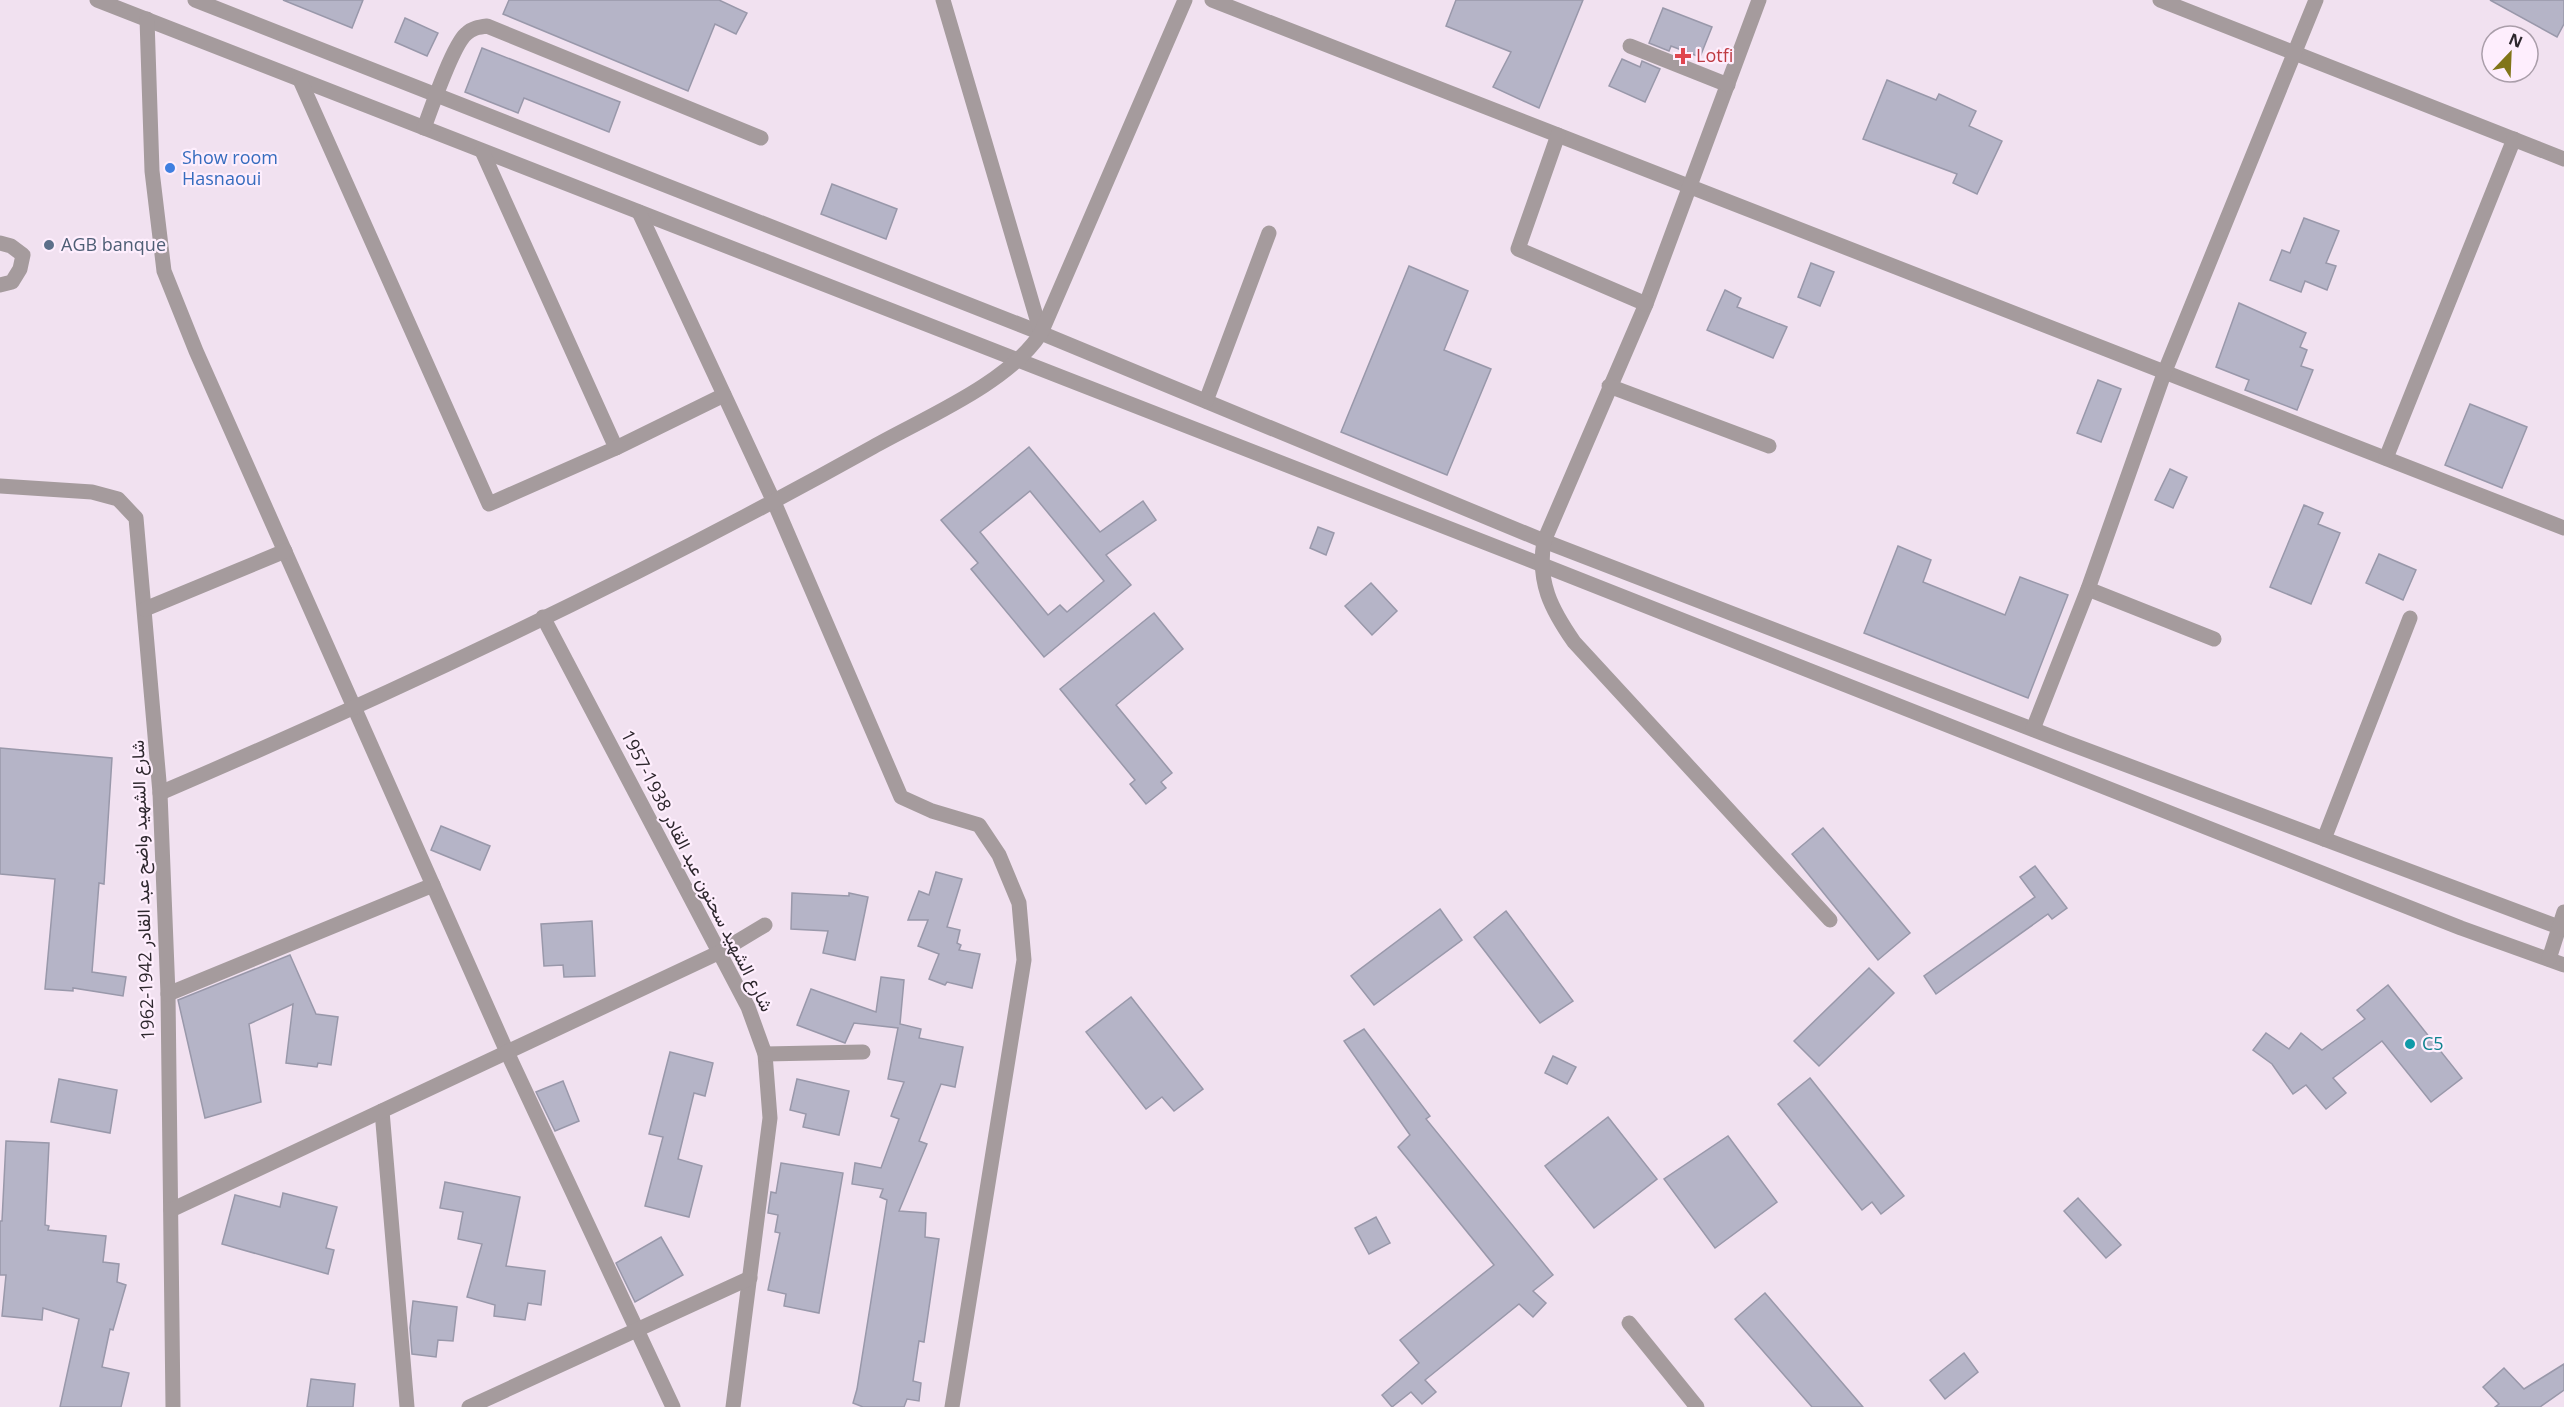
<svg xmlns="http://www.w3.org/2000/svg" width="2564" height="1407" font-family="'Open Sans',Vazirmatn,sans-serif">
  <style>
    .building { fill: #b5b4c7; stroke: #9998aa; stroke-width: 1.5; fill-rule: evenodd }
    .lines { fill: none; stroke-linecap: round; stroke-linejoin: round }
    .minor { stroke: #a59b9d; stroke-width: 15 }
    .health-dot { fill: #e0444e; stroke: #feeefd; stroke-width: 2 }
    .shop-dot { fill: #3f7fe0; stroke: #feeefd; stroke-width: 2 }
    .service-dot { fill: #5c6f8a; stroke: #feeefd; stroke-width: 2 }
    .culture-dot { fill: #0f9aa8; stroke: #feeefd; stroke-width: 2 }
    .labels { text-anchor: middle; stroke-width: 4.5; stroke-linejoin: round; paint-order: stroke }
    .health-label { font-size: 18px; fill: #be3a42; stroke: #feeefd; text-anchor: start }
    .shop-label { font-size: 18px; fill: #366cbe; stroke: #feeefd; text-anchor: start }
    .service-label { font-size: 18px; fill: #4e5e75; stroke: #feeefd; text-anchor: start }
    .street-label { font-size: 18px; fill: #2d272d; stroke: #feeefd }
    .culture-label { font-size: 18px; fill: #0d838f; stroke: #feeefd; text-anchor: start }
  </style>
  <rect width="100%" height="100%" fill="#f1e1f0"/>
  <g class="building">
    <path d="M283,0H363L352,28Z"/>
    <path d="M509,0H719L747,13L736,34L715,24L688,91L503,14Z"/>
    <path d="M1456,0H1583L1539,108L1493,87L1511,52L1446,26Z"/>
    <path d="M2490,0H2564V24L2557,37Z"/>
    <path d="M1663,8L1712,27L1700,57L1671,46L1669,51L1649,43Z"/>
    <path d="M405,18L438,33L427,56L395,42Z"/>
    <path d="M482,48L620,102L609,132L524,98L518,113L465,92Z"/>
    <path d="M1622,59L1640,67L1642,61L1660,69L1645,102L1609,86Z"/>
    <path d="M1887,80L1936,100L1939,94L1976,111L1969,126L2002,141L1977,194L1953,183L1957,174L1863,139Z"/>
    <path d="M832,184L897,209L886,239L821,214Z"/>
    <path d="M2304,218L2339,231L2326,263L2336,266L2327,290L2305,281L2301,292L2270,280L2282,250L2290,253Z"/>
    <path d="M1811,263L1834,272L1820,306L1798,297Z"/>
    <path d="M1409,266L1468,291L1444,350L1491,369L1447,475L1341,432Z"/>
    <path d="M1725,290L1741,298L1737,307L1787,327L1773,358L1707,330Z"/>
    <path d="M2239,303L2306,333L2300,347L2307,350L2301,366L2313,370L2297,410L2245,390L2249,380L2216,367Z"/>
    <path d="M2098,380L2121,389L2101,442L2077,433Z"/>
    <path d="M2470,404L2527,427L2502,488L2445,465Z"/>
    <path d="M1029,447L1100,532L1143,501L1156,520L1106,555L1131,585L1044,657L971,569L978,563L941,520ZM1030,491L1104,581L1067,612L1060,605L1048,615L980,532Z"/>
    <path d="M2170,469L2187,477L2173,508L2155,500Z"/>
    <path d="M2304,505L2323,513L2318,524L2340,533L2311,604L2270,587Z"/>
    <path d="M1318,527L1334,533L1326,555L1310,548Z"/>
    <path d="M1898,546L1931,560L1923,582L2005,615L2020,577L2068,595L2028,698L1864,633Z"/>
    <path d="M2379,554L2416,570L2403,600L2366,583Z"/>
    <path d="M1371,583L1397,611L1372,635L1345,606Z"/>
    <path d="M1154,613L1183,649L1116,705L1172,773L1161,782L1166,788L1146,804L1130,784L1135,780L1060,689Z"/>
    <path d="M0,748L112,758L104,884L99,883L92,972L126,977L123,996L73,988V991L45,989L55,879L0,874Z"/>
    <path d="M441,826L490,846L480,870L431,850Z"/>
    <path d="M1823,828L1910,933L1878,960L1792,854Z"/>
    <path d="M2035,866L2067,908L2052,919L2048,914L1936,994L1924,976L2035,897L2020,877Z"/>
    <path d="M936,872L962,879L947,927L960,930L957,943L961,945L959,950L980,954L972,988L947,982L945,985L929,979L939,954L918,946L928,920H908L919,891L929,895Z"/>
    <path d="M792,893L849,896V893L868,897L855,960L823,953L828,931L791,929Z"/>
    <path d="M1440,909L1462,940L1374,1005L1351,976Z"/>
    <path d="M1506,911L1573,1001L1540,1023L1474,937Z"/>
    <path d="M592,921L595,976L564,977L563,965L544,966L541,924Z"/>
    <path d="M290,955L316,1014L338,1017L331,1065L318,1063L317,1067L286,1063L293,1004L249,1024L261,1102L205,1118L178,1000Z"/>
    <path d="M1869,968L1894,993L1819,1066L1794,1041Z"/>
    <path d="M881,977L904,980L900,1024L921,1029L919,1038L963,1047L955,1087L941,1084L919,1141L927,1144L899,1211L926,1213L925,1237L939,1239L924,1342L919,1341L913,1381L921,1383L919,1401L907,1399L904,1407H863L853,1403L857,1389L887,1200L880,1197L883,1189L852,1184L855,1163L881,1168L899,1119L891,1116L904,1082L888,1079L898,1028L854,1023L845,1043L797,1025L811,989L876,1012Z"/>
    <path d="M2388,985L2462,1078L2431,1102L2382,1041L2333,1078L2346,1093L2326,1109L2306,1085L2293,1094L2272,1064L2253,1050L2266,1033L2289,1049L2301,1033L2322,1050L2365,1019L2357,1010Z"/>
    <path d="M1131,997L1203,1089L1174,1111L1162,1097L1146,1109L1086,1032Z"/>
    <path d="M1364,1029L1430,1116L1426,1119L1553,1275L1533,1291L1546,1303L1533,1317L1519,1304L1425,1380L1436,1392L1422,1404L1411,1392L1392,1407L1382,1395L1419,1363L1400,1340L1494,1265L1398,1147L1410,1135L1344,1041Z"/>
    <path d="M670,1052L713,1063L705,1096L694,1093L678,1159L702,1166L689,1217L645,1206L663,1137L649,1134Z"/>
    <path d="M1553,1056L1576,1067L1567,1084L1545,1073Z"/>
    <path d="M1810,1078L1904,1196L1881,1214L1872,1202L1862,1210L1778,1104Z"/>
    <path d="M59,1079L117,1090L110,1133L51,1122Z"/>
    <path d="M797,1079L849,1091L839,1135L803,1127L806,1114L790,1110Z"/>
    <path d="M563,1081L579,1121L555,1131L536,1092Z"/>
    <path d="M1608,1117L1657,1179L1594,1228L1545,1166Z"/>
    <path d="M1728,1136L1777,1202L1715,1248L1664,1179Z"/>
    <path d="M6,1141L49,1143L45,1225L49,1226L48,1230L106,1236L103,1262L119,1264L117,1282L126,1285L113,1330L110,1329L102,1367L129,1373L121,1407H60L79,1319L43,1308L42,1320L2,1316L6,1275H0V1221H2Z"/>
    <path d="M781,1163L843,1173L819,1313L784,1306L786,1294L768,1290L780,1233L775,1232L778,1215L768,1213L771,1192L776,1193Z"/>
    <path d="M445,1182L520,1197L506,1266L545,1271L541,1305L528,1303L525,1320L494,1316L495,1305L467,1297L482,1244L458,1239L463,1212L440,1208Z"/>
    <path d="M283,1193L337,1207L326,1248L334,1250L328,1274L222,1244L235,1195L280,1207Z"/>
    <path d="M2078,1198L2121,1245L2106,1258L2064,1211Z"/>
    <path d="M1376,1217L1390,1243L1369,1254L1355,1228Z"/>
    <path d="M661,1237L683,1275L635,1302L616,1263Z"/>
    <path d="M1765,1293L1863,1407H1812L1735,1319Z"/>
    <path d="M413,1301L457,1307L453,1341L438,1340L436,1357L412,1354L410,1328Z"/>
    <path d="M1964,1353L1978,1372L1945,1399L1930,1380Z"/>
    <path d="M2564,1364V1390L2540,1407H2495L2499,1404L2483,1387L2504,1368L2524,1389Z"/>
    <path d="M311,1379L355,1384L353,1407H307Z"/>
  </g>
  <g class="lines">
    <g class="minor">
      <path d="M97,0L1540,564L2461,928L2564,965"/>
      <path d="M195,0L1041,333L1544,541L2068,743L2564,929"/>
      <path d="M943,0L1041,333"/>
      <path d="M1212,0L2564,528"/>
      <path d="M1759,0L1646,304L1544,541C1537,582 1551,609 1574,642L1830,920"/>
      <path d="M2160,0L2564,159"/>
      <path d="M147,19L152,171L164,271L196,351L507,1052L673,1407"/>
      <path d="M1630,46L1728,85"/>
      <path d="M300,80L489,504L616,448L482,151"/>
      <path d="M424,128C431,109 453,45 466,34C472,28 479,27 487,26L761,138"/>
      <path d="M1558,135L1518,249L1646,304"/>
      <path d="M639,212L774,502L901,797L932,811L979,825L999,855L1019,903L1024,960L952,1407"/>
      <path d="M0,243L11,246L23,255L20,269L12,282L0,285"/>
      <path d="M1609,386L1769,446"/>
      <path d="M1206,401L1269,233"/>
      <path d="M616,448L724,395"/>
      <path d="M2386,458L2514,139"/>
      <path d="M0,486L92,492L118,499L136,518L160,793L168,994L173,1407"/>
      <path d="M2088,589L2214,639"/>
      <path d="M145,609L285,551"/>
      <path d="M543,617L748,1007L765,1054L770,1118L733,1407"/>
      <path d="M2033,729L2088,589L2165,371L2316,0"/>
      <path d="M160,793C403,689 642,576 873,447C924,418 1009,383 1041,333L1185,0"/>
      <path d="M2324,839L2410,618"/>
      <path d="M2549,959L2564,912"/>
      <path d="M168,994L433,885"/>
      <path d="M765,1054L863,1052"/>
      <path d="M382,1111L407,1407"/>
      <path d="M171,1210L720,952L765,925"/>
      <path d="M1629,1323L1697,1407"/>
      <path d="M469,1407L750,1278"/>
    </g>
  </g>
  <path class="health-dot" d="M1680 47h6v6h6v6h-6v6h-6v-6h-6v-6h6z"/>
  <circle class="shop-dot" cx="170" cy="168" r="6"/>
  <circle class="service-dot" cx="49" cy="245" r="6"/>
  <circle class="culture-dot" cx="2410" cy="1044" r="6"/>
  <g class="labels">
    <g class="health-label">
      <text x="1696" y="62">Lotfi</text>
    </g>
    <g class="shop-label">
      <text x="182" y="164">Show room<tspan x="182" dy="21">Hasnaoui</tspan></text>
    </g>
    <g class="service-label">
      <text x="61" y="251">AGB banque</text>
    </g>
    <g class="street-label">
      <text transform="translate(697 871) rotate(63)" y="6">شارع الشهيد سحنون عبد القادر 1938-1957</text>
      <text transform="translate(143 890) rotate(-92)" y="6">شارع الشهيد واضح عبد القادر 1942-1962</text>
    </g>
    <g class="culture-label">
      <text x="2422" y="1050">C5</text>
    </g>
  </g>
  <g transform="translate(2510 54) rotate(23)"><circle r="28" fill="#feeefd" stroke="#aa9eaa" stroke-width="1.5"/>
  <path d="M0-4.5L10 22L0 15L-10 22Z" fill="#817518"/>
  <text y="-9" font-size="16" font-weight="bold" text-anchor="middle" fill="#2d272d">N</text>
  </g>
</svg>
